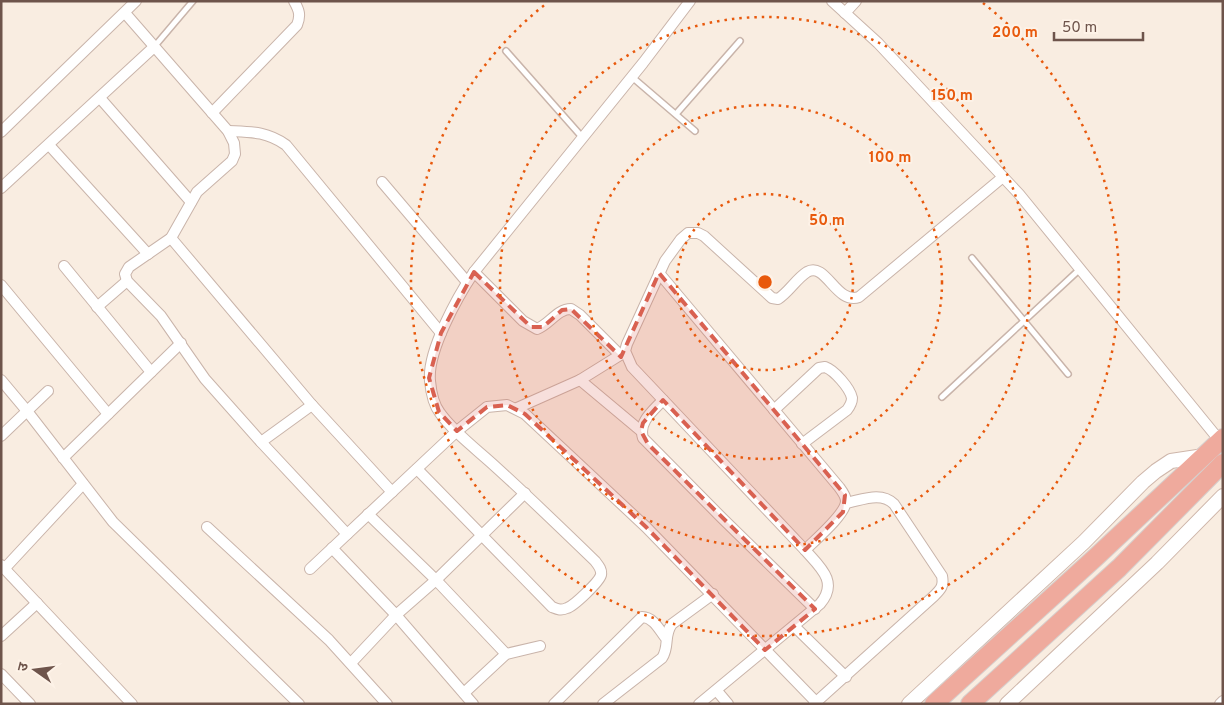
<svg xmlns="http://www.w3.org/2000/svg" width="1224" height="705" font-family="Overpass,'Noto Sans Devanagari',sans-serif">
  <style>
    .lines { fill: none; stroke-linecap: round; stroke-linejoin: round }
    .lane-casing { stroke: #c9b4aa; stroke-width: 8 }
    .street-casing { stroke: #c9b4aa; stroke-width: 12 }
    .secondary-casing { stroke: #ceb6aa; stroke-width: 16 }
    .highway-casing { stroke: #d6cfcd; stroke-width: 20 }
    .lane { stroke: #fff; stroke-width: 5 }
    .street { stroke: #fff; stroke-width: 10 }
    .secondary { stroke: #fff; stroke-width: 14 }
    .highway { stroke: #efaa9d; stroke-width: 18 }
    .marked { fill: #d96151; fill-opacity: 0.2; stroke: #d96151; stroke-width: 4; stroke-dasharray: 10 6; stroke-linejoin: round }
    .ring { fill: none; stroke: #e8590c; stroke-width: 2.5; stroke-dasharray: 2.5 5 }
    .centre { fill: #e8590c; stroke: #fdf2e7; stroke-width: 2.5 }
    .ring-label { font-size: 15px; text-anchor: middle; font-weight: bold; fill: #e8590c; stroke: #fdf2e7; stroke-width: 4; stroke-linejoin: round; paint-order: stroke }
  </style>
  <rect width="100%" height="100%" fill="#f9ede1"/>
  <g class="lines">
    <defs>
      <g id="lane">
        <path d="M154,47L193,1"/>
        <path d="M506,51L582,137"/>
        <path d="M632,77L695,131"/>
        <path d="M676,114L740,41"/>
        <path d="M972,258L1068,374"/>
        <path d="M942,397L1080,269"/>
      </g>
      <g id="street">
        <path d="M832,1L878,43L1019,194L1220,441"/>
        <path d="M125,13L228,131L234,143L235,154L232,161L197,192L171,238L129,267L125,274L127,281L161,316L205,379L261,442L347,534"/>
        <path d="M845,13L856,1"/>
        <path d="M100,98L191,202"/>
        <path d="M212,113L297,25C301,15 299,10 294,1"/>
        <path d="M228,131C250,132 266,131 286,145L441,333"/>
        <path d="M1,132L136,1"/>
        <path d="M49,145L148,254"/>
        <path d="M382,182L467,282"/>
        <path d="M1,188L154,47"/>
        <path d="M171,238L312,405L392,492"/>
        <path d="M64,266L151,372"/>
        <path d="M474,272L523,321L537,329C550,324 557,309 571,309L580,315L620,355"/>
        <path d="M659,273L839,487C842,491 846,496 846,501C846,514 815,540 805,550"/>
        <path d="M1,285L108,414"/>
        <path d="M97,307L127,281"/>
        <path d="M1,380L27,411L113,522L299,704"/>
        <path d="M580,380L641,431"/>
        <path d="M663,400C653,411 638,422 643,438L722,518L815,609"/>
        <path d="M517,408L580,380L625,352"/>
        <path d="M774,410L819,368L825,367C834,370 850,388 852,398C852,403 850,406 847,410L802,444"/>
        <path d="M1,436L48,391"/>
        <path d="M261,442L312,405"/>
        <path d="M63,458L181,343"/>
        <path d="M417,469L552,607C557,609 561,611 567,608C574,606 599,582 601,575C602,569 598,565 595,561C563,530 531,499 498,469C479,451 455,434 440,413C433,404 431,392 430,381C427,351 458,296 474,272L643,63L690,1"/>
        <path d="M368,514L436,580L506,654"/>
        <path d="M207,527L329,640L387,704"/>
        <path d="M332,548L396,615L473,704"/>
        <path d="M1,565L132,704"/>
        <path d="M5,568L83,484"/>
        <path d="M310,569L457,431L487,407L507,405L525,414L646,527L816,702"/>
        <path d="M794,626L846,677"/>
        <path d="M1,636L37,603"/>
        <path d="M351,663L396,615L436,580L525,493"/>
        <path d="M1,674L30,704"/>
        <path d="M717,691L728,704"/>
        <path d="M464,693L506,654L540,646"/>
        <path d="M554,704L642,617C653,617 659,629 665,637"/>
        <path d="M603,704L662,658C670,646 663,636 672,624L713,594"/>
        <path d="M699,704L820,604C839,582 820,567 805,550L632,367L625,351L627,344L665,261L681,239L688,233H698L704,236L772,298L778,299C789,292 796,279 807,272C826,261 836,305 859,297L1003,177"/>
        <path d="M814,704L934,596C941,589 944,586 942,576L894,504C881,491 862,500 846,503"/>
        <path d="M1220,704L1223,701"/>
      </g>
      <g id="secondary">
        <path d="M909,704L1084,542L1143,482L1156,471L1171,461L1204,456"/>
        <path d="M1007,704L1157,563L1223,496"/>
      </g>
      <g id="highway">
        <path d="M934,704L1096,557L1223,438"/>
        <path d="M970,704L1119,568L1223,463"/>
      </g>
    </defs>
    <use href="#lane" class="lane-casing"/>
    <use href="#street" class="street-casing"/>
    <use href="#secondary" class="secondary-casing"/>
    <use href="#highway" class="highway-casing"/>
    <use href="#lane" class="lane"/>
    <use href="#street" class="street"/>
    <use href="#secondary" class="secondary"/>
    <use href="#highway" class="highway"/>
  </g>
  <path class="marked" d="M474,272L531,327H543L562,310L571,309L621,357L659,273L845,495L843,512L805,550L663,400L643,423L641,431L648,444L815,609L765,650L646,527L525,414L507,405L487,407L457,431L439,412L429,378L441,333Z"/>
  <g class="ring">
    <circle cx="765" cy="282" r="88"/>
    <circle cx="765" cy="282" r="177"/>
    <circle cx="765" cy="282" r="265"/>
    <path d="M983 3A354 354 0 1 1 547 3"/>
  </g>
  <circle cx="765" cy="282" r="8" class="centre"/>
  <g class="ring-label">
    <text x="1015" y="37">200 m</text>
    <text x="952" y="100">150 m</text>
    <text x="890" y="162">100 m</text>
    <text x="827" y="225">50 m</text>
  </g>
  <rect width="1224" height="705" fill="none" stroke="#6e544b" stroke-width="5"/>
  <g transform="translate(35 670) rotate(284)" stroke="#fdf2e7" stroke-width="4" paint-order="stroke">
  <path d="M0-4L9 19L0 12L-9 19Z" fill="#6e544b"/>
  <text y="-8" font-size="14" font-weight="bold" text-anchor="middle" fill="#6e544b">उ</text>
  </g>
  <path d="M1054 32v8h89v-8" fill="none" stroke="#6e544b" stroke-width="2.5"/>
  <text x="1062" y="32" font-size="15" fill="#6e544b" stroke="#fdf2e7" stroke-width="4" paint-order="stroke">50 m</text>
</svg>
